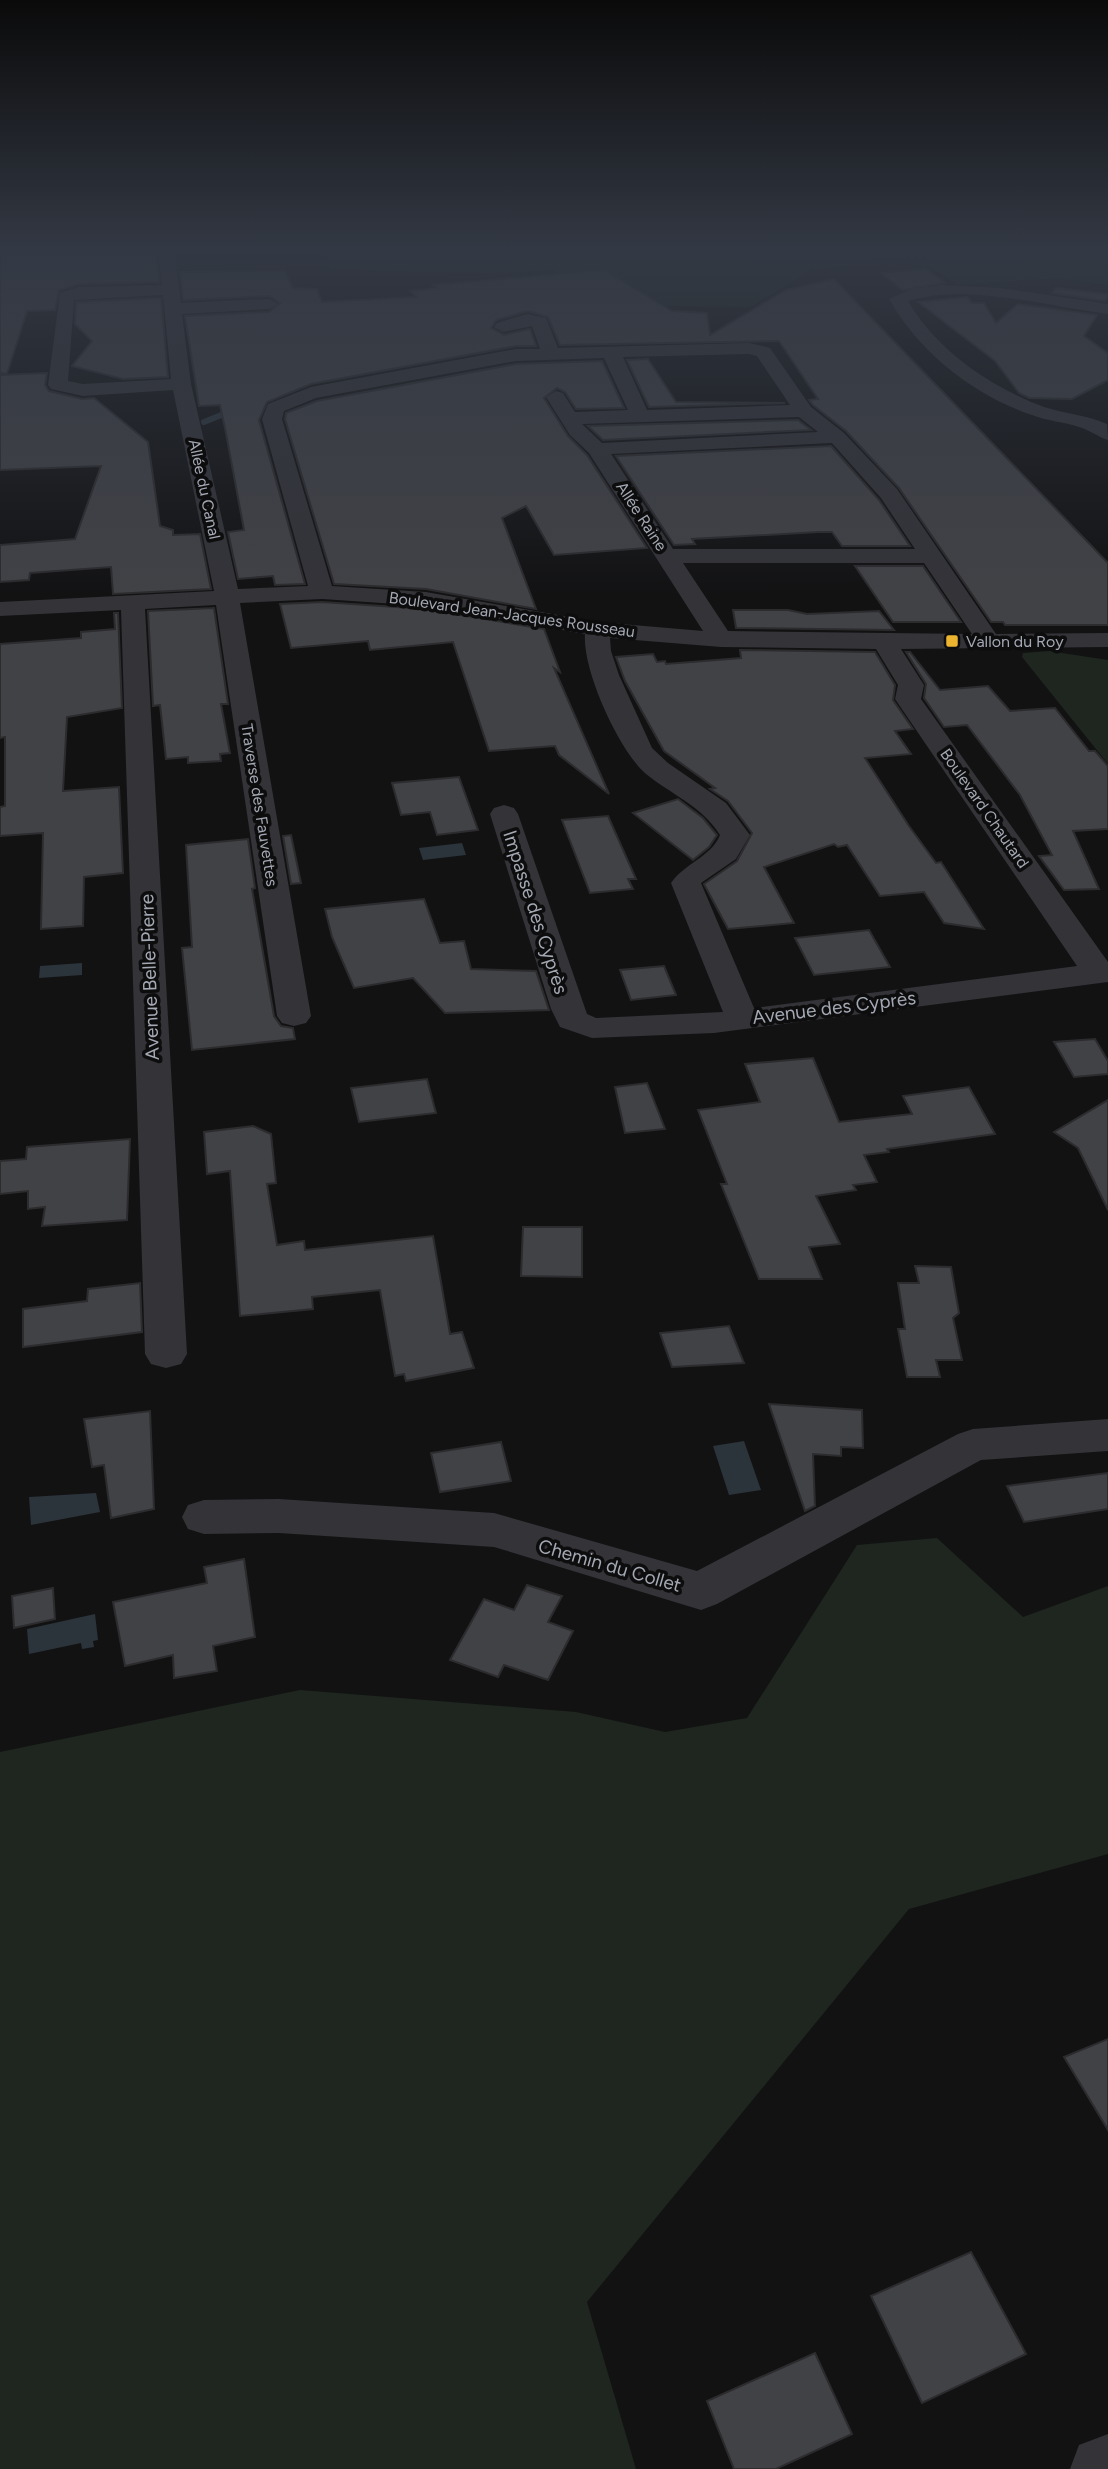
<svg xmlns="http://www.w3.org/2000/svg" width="1108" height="2469" font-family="Figtree,sans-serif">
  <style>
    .green { fill: #1e261f }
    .water { fill: #2b343b }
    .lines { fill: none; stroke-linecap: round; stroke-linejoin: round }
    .stream { stroke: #2b343b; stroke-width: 6 }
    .building { fill: #414246; stroke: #2c2c2f; stroke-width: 2 }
    .minor { fill: #333338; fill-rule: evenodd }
    .poi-dot { fill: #edb430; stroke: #0d0d0e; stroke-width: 2.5 }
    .labels { text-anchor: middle; stroke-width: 7; stroke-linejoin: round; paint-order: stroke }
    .far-street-label { font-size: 16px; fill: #a3a8b3; stroke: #0d0d0e }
    .far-poi-label { font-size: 16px; fill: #a3a8b3; stroke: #0d0d0e; text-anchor: start }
    .street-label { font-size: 19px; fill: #a3a8b3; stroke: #0d0d0e }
  </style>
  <rect width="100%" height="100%" fill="#121213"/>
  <g class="green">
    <path d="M187,249H1108V285L1059,278L958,285L919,258L812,269L751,307L590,305L555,270C481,276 405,272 330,268L324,254L185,252Z"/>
    <path d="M1049,651L1108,660V764L1022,657L1023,653Z"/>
    <path d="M937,1538L1023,1617L1108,1586V1854L909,1909L587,2302L636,2469H0V1752L300,1690L576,1712L665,1732L747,1718L857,1545Z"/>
  </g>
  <g class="water">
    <path d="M462,843L466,855L423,860L419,848Z"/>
    <path d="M82,963V975L39,978L40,966Z"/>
    <path d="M744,1441L761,1490L729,1495L713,1446Z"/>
    <path d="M96,1493L100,1512L31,1525L29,1497Z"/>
    <path d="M95,1614L98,1640L93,1641L94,1647L82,1649L81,1643L29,1654L27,1629Z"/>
  </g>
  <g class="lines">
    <path class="stream" d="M204,422L236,409"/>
  </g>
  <g class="building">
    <path d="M0,249L156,250L159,282L79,284L59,290L55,310L27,311L7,374L0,373Z"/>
    <path d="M926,269L945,283L903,290L881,273Z"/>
    <path d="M604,270L672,311L707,313L710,335L786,290L834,279L1108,563V625H1005L1003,622H991L899,488L846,431L813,405L809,400L818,399L779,341L560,345L548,317L528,311L496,320L491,328L504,335L530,329L536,346H516L311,384L267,402L259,420L305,584L275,585L273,576L238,579L228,532L244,530L226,433L220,405L199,406L185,316L269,312L280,303L269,296L183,300L180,272L285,271L293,288L317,289L322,302L417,297L410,291L438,288L433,285Z"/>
    <path d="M1056,288L1108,294V297L1105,301L1052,293Z"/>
    <path d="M967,297L972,303H984L996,323L1018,304L1097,315L1084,336L1108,353V380L1072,399L1029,398L1019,393L995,361L918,302Z"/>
    <path d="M161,298L168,377L123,379L72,366L92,341L75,324L76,302Z"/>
    <path d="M648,359L676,402L785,403L649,407L627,360Z"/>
    <path d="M602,361L624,408L576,409L565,392L557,388L544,398L568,436L587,455L647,548L554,555L526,506L502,518L536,609L426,589L334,584L285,419L286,413L317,401L516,364Z"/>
    <path d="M47,373L45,385L49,391L82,399L94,398L148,442L160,526L173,530V535L200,534L211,589L113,594L111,567L30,573L29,580L0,582V545L75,539L101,466L0,470V375Z"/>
    <path d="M798,420L811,430L603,440L588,426Z"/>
    <path d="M831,446L879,500L910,546H842L832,532H819L692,539L695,544L674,545L616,456Z"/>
    <path d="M855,566H923L961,622H893Z"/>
    <path d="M322,602L426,609L544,629L560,672L554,668L609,794L559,755L555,746L489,751L453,642L370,650L368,641L291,648L280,604Z"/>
    <path d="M214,608L228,704H221L230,753L220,754L221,761L188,763V757L166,759L160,705L153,706L148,611Z"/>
    <path d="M733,610H788L807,614L879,611L894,630L736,628Z"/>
    <path d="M114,613H118L122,708L67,717L63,791L119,787L123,873L84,877L83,926L41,929L43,833L0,836V807L5,806V737L0,738V644L81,638V632L115,629Z"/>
    <path d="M740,650L875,652L895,685L893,700L913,729L895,731L911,754L865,758L909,826L936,863L941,862L984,929L944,923L924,892L880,896L847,845L838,847L834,844L764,867L794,923L728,929L704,884L737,861L752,833L728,801L710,789L715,788L664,751L625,681L616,657L653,654L657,662L665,661L666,664L741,658Z"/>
    <path d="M906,652H910L940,690L988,686L1010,711L1055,708L1089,751H1095L1108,766V829L1073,831L1099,889L1064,890L1039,856L1052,855L1020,795L967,725L944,727L924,698L926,684Z"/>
    <path d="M459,777L478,830L437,835L430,812L401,815L392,783Z"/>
    <path d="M678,799L703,818L717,835L709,847L693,860L633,813Z"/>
    <path d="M608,816L636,879H628L633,889L590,893L562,820Z"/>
    <path d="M291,835L301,883L291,884L283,836Z"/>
    <path d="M248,839L255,888L252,889L274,1016L281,1026L293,1028L295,1039L192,1050L182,948L192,947L186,845Z"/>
    <path d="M424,899L440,943L464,941L471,969L536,971L549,1010L445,1013L413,978L354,988L332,937L325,909Z"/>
    <path d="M869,930L890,967L814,975L795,938Z"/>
    <path d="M664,966L676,995L631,1000L620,970Z"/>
    <path d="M1095,1039L1108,1061V1074L1074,1077L1054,1042Z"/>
    <path d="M813,1058L839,1122L912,1114L903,1096L969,1087L995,1134L887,1149L889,1152L864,1155L877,1182L853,1185L856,1190L816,1196L840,1244L809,1247L822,1279H759L721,1184H727L698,1110L760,1102L745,1064Z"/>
    <path d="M427,1079L436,1113L359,1122L351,1088Z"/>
    <path d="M647,1083L665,1129L625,1133L615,1087Z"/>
    <path d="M1108,1100V1210L1078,1148L1054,1132Z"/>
    <path d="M253,1126L271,1134L276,1183L267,1184L277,1245L304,1241L305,1250L433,1236L450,1334L462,1332L474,1368L406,1381L404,1374L395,1376L380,1290L312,1297L313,1309L240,1316L230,1171L207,1174L204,1132Z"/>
    <path d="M130,1139L127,1220L42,1226L45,1207L28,1209V1191L0,1194V1161L26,1159L27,1147Z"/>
    <path d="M523,1227H582V1277L521,1276Z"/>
    <path d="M915,1266L951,1267L959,1313L953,1318L962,1360H936L940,1377H907L898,1329H905L898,1283H919Z"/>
    <path d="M140,1283L142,1332L23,1347V1309L87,1301L88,1289Z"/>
    <path d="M729,1326L744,1363L672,1367L660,1333Z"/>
    <path d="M769,1404L862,1410L863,1448L841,1447V1456L813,1454L815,1506L805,1511Z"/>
    <path d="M150,1411L154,1509L111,1518L104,1465L92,1467L84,1419Z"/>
    <path d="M501,1442L511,1481L440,1492L431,1453Z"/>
    <path d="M1108,1473V1509L1024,1522L1007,1486Z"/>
    <path d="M244,1559L255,1637L213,1646L217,1671L174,1678L173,1655L125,1666L113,1602L207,1583L204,1567Z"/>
    <path d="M527,1585L562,1596L548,1622L573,1631L548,1680L504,1665L498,1677L450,1660L484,1599L514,1610Z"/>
    <path d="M53,1588L55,1619L14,1628L12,1596Z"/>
    <path d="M1108,2039V2130L1064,2057Z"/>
    <path d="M971,2252L1026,2354L922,2403L871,2296Z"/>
    <path d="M815,2353L852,2434L776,2469H734L707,2401Z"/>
  </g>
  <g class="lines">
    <g class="minor">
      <path d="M158,249H174L181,303L269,299L278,304L269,309L182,314L191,384L238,589L308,586L262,419L268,404L311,387L516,349H540L532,326L503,332L494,327L497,323L527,314L546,318L558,348L749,343L770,348L811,407L844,433L897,489L996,634L1108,633V647L901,649L924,685L921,699L1108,962V982L714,1033L592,1038L560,1027L551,1009L490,814L494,808L504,805L514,808L518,814L587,1014L596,1018L723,1012L671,883C685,863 711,857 720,835C702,806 672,795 646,774C619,751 582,670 585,634L426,606L322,599L240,603L311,1016L306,1023L294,1026L282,1023L277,1016L216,605L145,609L187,1354L181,1364L166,1368L151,1364L145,1354L121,610L0,616V602L214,591L173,390L83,396L51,389L48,385L60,293L79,287L162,285ZM163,295L171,379L83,384L68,381L74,300ZM749,354L757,356L790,405L647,410L623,357ZM604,358L628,410L575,412L563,393L556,391L546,397L570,435L589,453L703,631L598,622L426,592L332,586L282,419L284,411L316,398L516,361ZM799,417L818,432L602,443L582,424ZM832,443L881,498L915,549H673L611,454ZM683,563H924L972,634L728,631ZM610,638L721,647L876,649L898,685L895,699L1077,966L754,1008L701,883L736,859L750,835L726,803L668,763L652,748L619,675L611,651Z"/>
      <path d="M942,285L1000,288L1108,304V314C1048,306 967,283 908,301C937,351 991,387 1044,407C1065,414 1087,415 1107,424L1108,440C1098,437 1090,430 1079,427C1064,422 1047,421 1032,415C973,395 920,353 889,299L912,289Z"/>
      <path d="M1108,1419V1451L981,1460L717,1604L701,1610L494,1547L279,1533L204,1534L188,1529L182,1517L188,1505L204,1500L279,1499L494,1513L697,1571L958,1434L973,1429Z"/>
      <path d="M1108,2434V2469H1070L1079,2445Z"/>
    </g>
  </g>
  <linearGradient id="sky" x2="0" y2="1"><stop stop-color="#0a0a0a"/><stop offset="0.42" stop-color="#333944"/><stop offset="1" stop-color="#333944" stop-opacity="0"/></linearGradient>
  <rect width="1108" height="595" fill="url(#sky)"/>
  <rect class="poi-dot" x="945" y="634" width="14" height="14" rx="3.5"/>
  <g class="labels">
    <g class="far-street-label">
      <text transform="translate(205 489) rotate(78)" y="6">Allée du Canal</text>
      <text transform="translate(642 516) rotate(57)" y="6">Allée Raine</text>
      <text transform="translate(512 614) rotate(8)" y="6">Boulevard Jean-Jacques Rousseau</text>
      <text transform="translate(260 805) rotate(81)" y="6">Traverse des Fauvettes</text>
      <text transform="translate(985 808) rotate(55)" y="6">Boulevard Chautard</text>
    </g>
    <g class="far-poi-label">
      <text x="966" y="647">Vallon du Roy</text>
    </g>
    <g class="street-label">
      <text transform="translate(536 912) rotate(72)" y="7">Impasse des Cyprès</text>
      <text transform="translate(149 977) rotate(-92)" y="7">Avenue Belle-Pierre</text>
      <text transform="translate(834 1007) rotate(-7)" y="7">Avenue des Cyprès</text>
      <text transform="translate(610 1565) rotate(16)" y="7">Chemin du Collet</text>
    </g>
  </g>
</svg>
